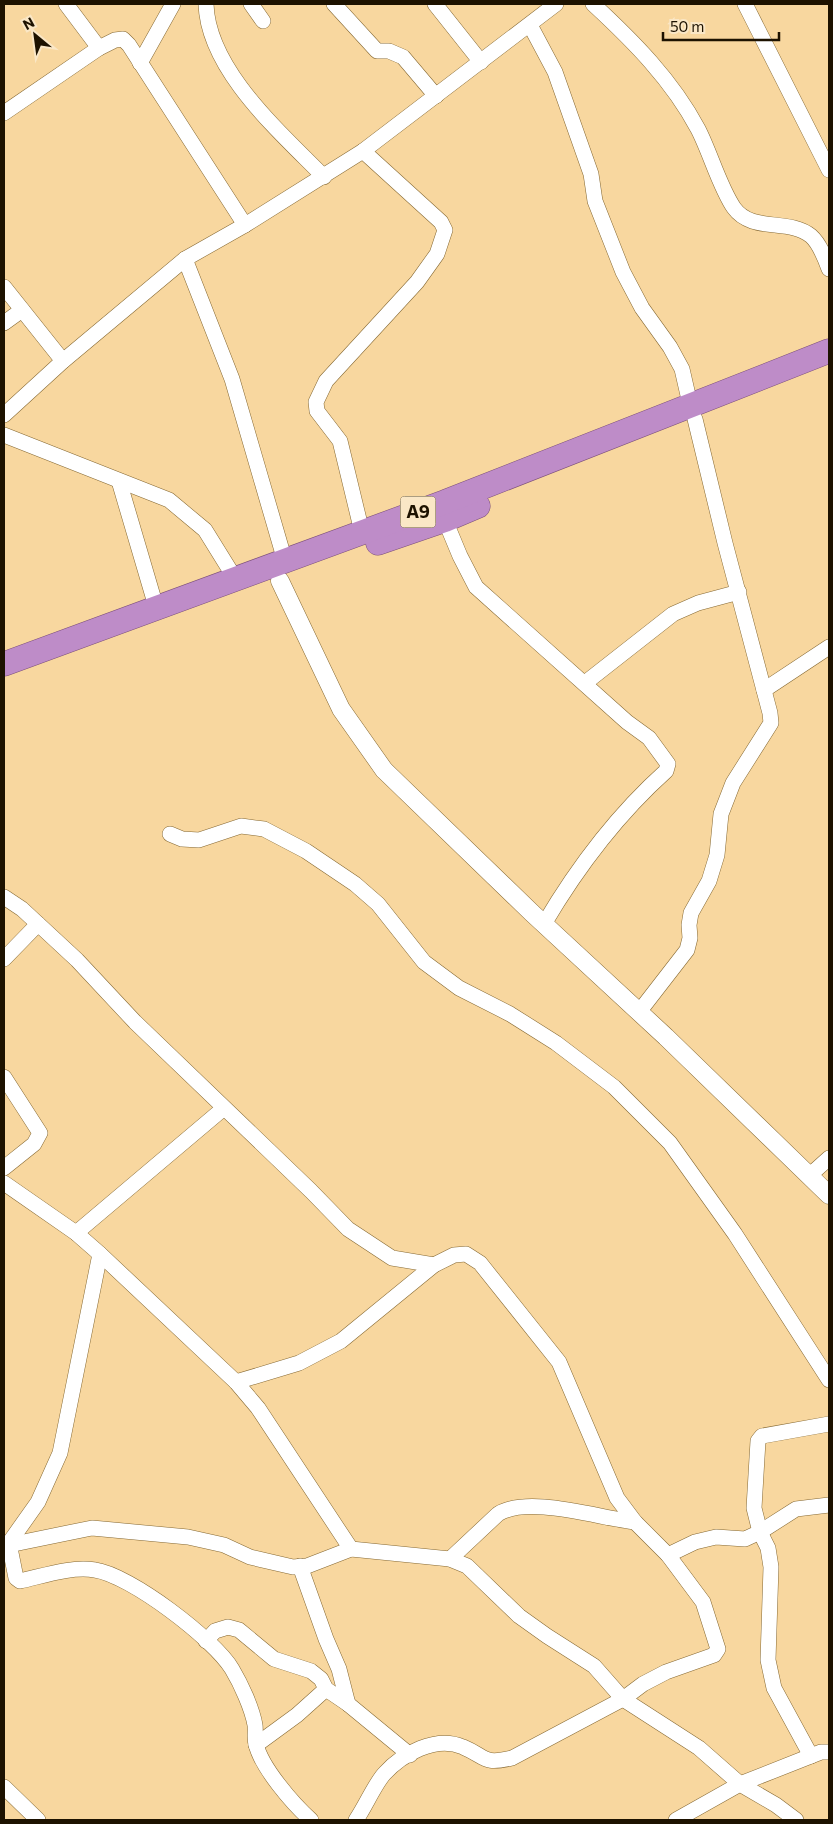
<svg xmlns="http://www.w3.org/2000/svg" width="833" height="1824" font-family="Commissioner,sans-serif">
  <style>
    .lines { fill: none; stroke-linecap: round; stroke-linejoin: round }
    .minor-casing { stroke: #866933; stroke-width: 16 }
    .tertiary-casing { stroke: #866933; stroke-width: 19 }
    .trunk-casing { stroke: #7b4f79; stroke-width: 25 }
    .minor { stroke: #fff; stroke-width: 15 }
    .tertiary { stroke: #fff; stroke-width: 18 }
    .trunk { stroke: #be8cc8; stroke-width: 24 }
    .labels { text-anchor: middle; stroke-width: 4; stroke-linejoin: round; paint-order: stroke }
    .shield { fill: #fae7c6; stroke: #5f523b; stroke-width: 1 }
    .shield-label { font-size: 18px; font-weight: bold; fill: #1d1200 }
  </style>
  <rect width="100%" height="100%" fill="#f8d79f"/>
  <g class="lines">
    <defs>
      <g id="minor">
        <path d="M66,4L99,48"/>
        <path d="M206,4C208,70 280,132 324,177"/>
        <path d="M251,4L263,21"/>
        <path d="M334,4L377,51H389L403,57L436,96"/>
        <path d="M435,4L481,62"/>
        <path d="M593,4C633,41 672,80 698,129C710,152 720,188 734,208C752,233 789,218 811,236C820,244 825,258 829,269"/>
        <path d="M745,4L829,170"/>
        <path d="M530,25L555,72L591,174L595,201L623,272L642,308L670,347L682,369L690,404"/>
        <path d="M140,63L173,4"/>
        <path d="M4,113L99,48L115,40L123,39L129,45L245,225"/>
        <path d="M185,259L232,379L285,561"/>
        <path d="M4,287L63,361"/>
        <path d="M4,323L22,310"/>
        <path d="M4,415L63,361L185,259L245,225L363,151L556,4"/>
        <path d="M4,435L169,500L205,530L236,580"/>
        <path d="M119,481L157,610"/>
        <path d="M445,520L460,556L476,587L627,722L649,738L668,764L666,771C617,815 577,868 544,924"/>
        <path d="M362,532L340,441L317,411L316,402L326,381L417,282L437,254L445,230L441,222L363,151"/>
        <path d="M585,683L673,614L698,603L739,592"/>
        <path d="M764,690L829,647"/>
        <path d="M170,834L182,839L199,840L241,826L264,829L306,851L355,884L378,904L424,962L459,988L510,1014L556,1043L614,1087L670,1143L735,1234L829,1380"/>
        <path d="M4,897L22,909L77,960L135,1022L311,1191L348,1229L392,1258L434,1265"/>
        <path d="M4,959L38,924"/>
        <path d="M639,1012L687,950L690,938L689,925L691,913L709,881L717,855L721,814L733,783L771,723L770,713L725,543L695,419"/>
        <path d="M4,1077L40,1133L34,1144L4,1168"/>
        <path d="M809,1176L829,1158"/>
        <path d="M4,1183L76,1233L100,1254L236,1382L258,1408L351,1549"/>
        <path d="M76,1233L224,1108"/>
        <path d="M100,1254L60,1453L38,1502L9,1543L16,1578L20,1581C43,1576 71,1566 95,1570C130,1575 214,1639 232,1669C241,1684 252,1708 255,1725C256,1731 254,1738 256,1744C261,1767 293,1804 311,1820"/>
        <path d="M236,1382L299,1363L341,1341L434,1265L454,1255L466,1254L480,1263L559,1362L617,1498L635,1522L668,1555L703,1602L718,1649L714,1655L666,1672L643,1684L623,1699L512,1758C482,1765 487,1757 463,1747C436,1735 402,1754 384,1774C375,1784 365,1807 356,1820"/>
        <path d="M4,1546L92,1528L188,1537L224,1545L250,1557L293,1567L307,1566L351,1549L450,1559L467,1566L519,1616L547,1636L594,1666L623,1699L699,1748L740,1784L776,1805L796,1820"/>
        <path d="M668,1555L695,1542L716,1537L745,1539L760,1532L796,1509L829,1505"/>
        <path d="M450,1559L498,1514C528,1495 599,1518 635,1522"/>
        <path d="M300,1566L326,1639L339,1669L348,1704"/>
        <path d="M206,1641L215,1631L228,1627L239,1630L274,1659L311,1671L321,1679L326,1689L348,1704L410,1755"/>
        <path d="M256,1745L297,1715L326,1689"/>
        <path d="M811,1756L774,1688L768,1660L771,1567L768,1548L760,1532L754,1508L758,1441L762,1436L829,1424"/>
        <path d="M4,1787L38,1820"/>
        <path d="M676,1820L740,1784L821,1752H829"/>
      </g>
      <path id="tertiary" d="M280,581L341,709L384,770L532,913L666,1037L829,1195"/>
      <g id="trunk">
        <path d="M378,543L445,520L478,506"/>
        <path d="M4,664L445,502L829,351"/>
      </g>
    </defs>
    <use href="#minor" class="minor-casing"/>
    <use href="#tertiary" class="tertiary-casing"/>
    <use href="#trunk" class="trunk-casing"/>
    <use href="#minor" class="minor"/>
    <use href="#tertiary" class="tertiary"/>
    <use href="#trunk" class="trunk"/>
  </g>
  <g class="labels">
    <rect class="shield" x="400.5" y="496.5" width="35" height="31" rx="4"/>
    <g class="shield-label">
      <text x="418" y="518">A9</text>
    </g>
  </g>
  <rect width="833" height="1824" fill="none" stroke="#1d1200" stroke-width="10"/>
  <g transform="translate(35 35) rotate(331)" stroke="#fae7c6" stroke-width="4" paint-order="stroke">
  <path d="M0-4L9 19L0 12L-9 19Z" fill="#1d1200"/>
  <text y="-8" font-size="14" font-weight="bold" text-anchor="middle" fill="#1d1200">N</text>
  </g>
  <path d="M663 32v8h116v-8" fill="none" stroke="#1d1200" stroke-width="2.5"/>
  <text x="670" y="32" font-size="15" fill="#1d1200" stroke="#fae7c6" stroke-width="4" paint-order="stroke">50 m</text>
</svg>
